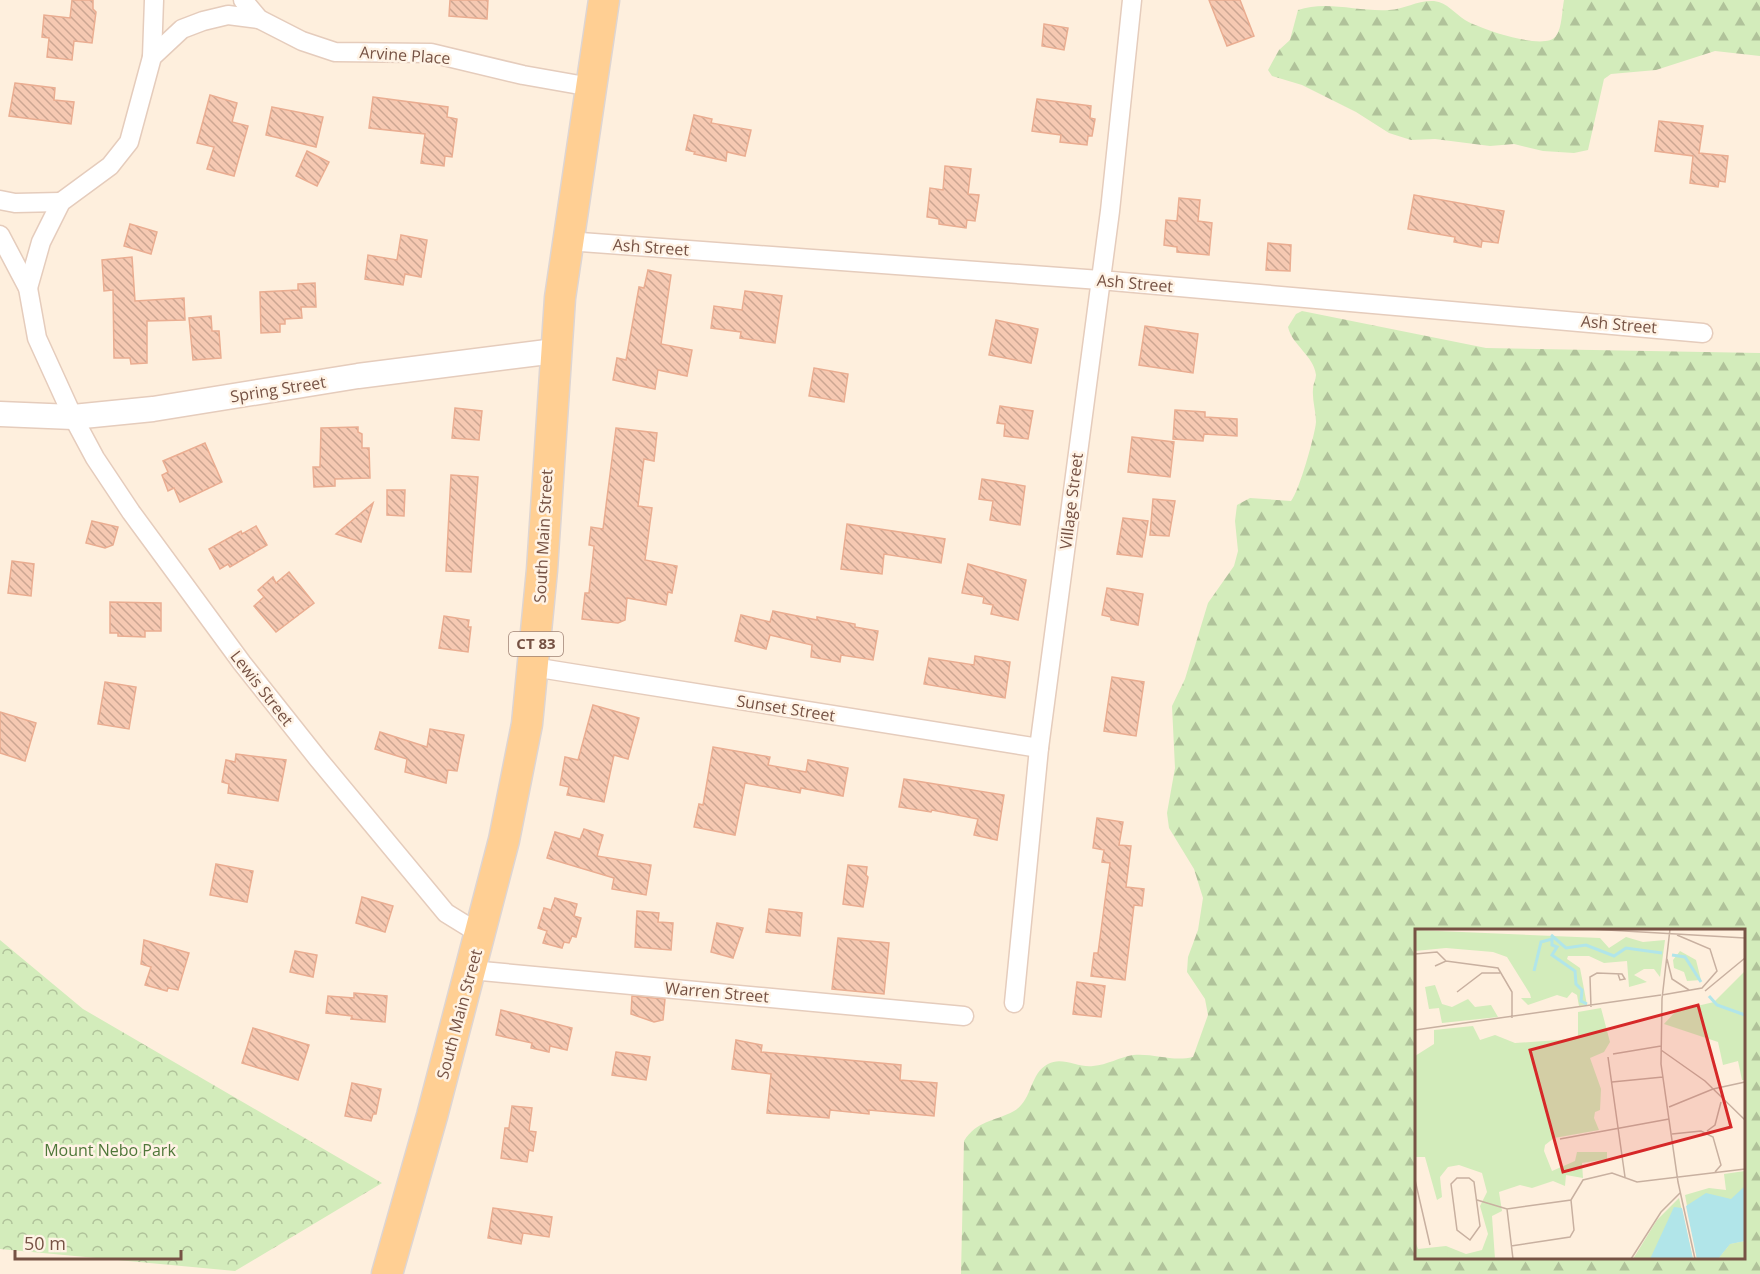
<svg xmlns="http://www.w3.org/2000/svg" width="1760" height="1274" font-family="'Open Sans',sans-serif">
  <style>
    .forest { fill: url(#forest-firs); fill-rule: evenodd }
    .park { fill: url(#park-crowns) }
    .building { fill: url(#building-back-hatch); stroke: #eaad91; stroke-width: 1.5 }
    .lines { fill: none; stroke-linecap: round; stroke-linejoin: round }
    .minor-casing { stroke: #e5ccbc; stroke-width: 21 }
    .tertiary-casing { stroke: #e5ccbc; stroke-width: 27 }
    .primary-casing { stroke: #ded5d2; stroke-width: 33 }
    .minor { stroke: #fff; stroke-width: 18 }
    .tertiary { stroke: #fff; stroke-width: 24 }
    .primary { stroke: #ffcf93; stroke-width: 30 }
    .labels { text-anchor: middle; stroke-width: 5; stroke-linejoin: round; paint-order: stroke }
    .shield { fill: #fff3e5; stroke: #9f8274; stroke-width: 1.5 }
    .shield-label { font-size: 15px; font-weight: bold; fill: #765244 }
    .street-label { font-size: 16px; fill: #765244; stroke: #fff3e5 }
    .park-label { font-size: 16px; fill: #4f7739; stroke: #fff3e5 }
    .inset-river { fill: none; stroke: #b1e5e9; stroke-width: 3 }
    .inset-road { fill: none; stroke: #c8b0a0; stroke-width: 1.5 }
    .view { fill: #d62828; fill-opacity: 0.15; stroke: #d62828; stroke-width: 3 }
    .inset-edge { fill: none; stroke: #765244; stroke-width: 3 }
  </style>
  <defs>
    <pattern id="forest-firs" width="22" height="20" patternUnits="userSpaceOnUse" patternTransform="scale(1.5)"><rect width="22" height="20" fill="#d3ecbb"/><path d="M5 1l3.5 6h-7zM16 11l3.5 6h-7z" fill="#b0c29a"/></pattern>
    <pattern id="park-crowns" width="20" height="18" patternUnits="userSpaceOnUse" patternTransform="scale(1.5)"><rect width="20" height="18" fill="#d3ecbb"/><path d="M2 6a3 3 0 1 1 6 0M12 15a3 3 0 1 1 6 0" fill="none" stroke="#b0c29a"/></pattern>
    <pattern id="building-back-hatch" width="6" height="6" patternUnits="userSpaceOnUse" patternTransform="scale(1.5)"><rect width="6" height="6" fill="#f6c9b2"/><path d="M-1 5l2 2M0 0l6 6M5-1l2 2" fill="none" stroke="#cca692"/></pattern>
  </defs>
  <rect width="100%" height="100%" fill="#feefdd"/>
  <g class="forest">
    <path d="M1564,0H1760V56L1715,51L1656,70L1611,74L1604,79L1588,150L1574,153L1543,151L1514,144L1490,146L1435,139L1411,140L1389,133L1356,112L1302,85L1272,76L1268,70L1279,50L1290,40L1298,10C1326,0 1359,12 1389,10C1405,9 1418,0 1434,1C1448,3 1454,13 1465,20C1478,28 1545,52 1556,36C1562,28 1562,10 1564,0Z"/>
    <path d="M1302,311L1486,348L1760,353V1274H961L964,1141C977,1120 994,1122 1014,1111C1033,1100 1029,1074 1048,1064C1062,1056 1078,1068 1093,1066C1107,1065 1120,1057 1133,1055C1154,1053 1172,1062 1193,1057L1208,1015L1205,999L1187,972L1188,957L1198,930L1203,898L1194,869L1169,828L1167,813L1175,768L1172,706L1185,679L1208,603L1234,566L1238,551L1235,521L1237,505L1250,498L1291,501C1299,492 1315,435 1316,422C1316,411 1312,400 1313,389C1313,384 1316,379 1316,375C1314,356 1292,345 1288,327L1296,314ZM1744,930V1258H1416V930Z"/>
  </g>
  <path class="park" d="M0,940L83,1009L382,1183L235,1271L0,1249Z"/>
  <g class="building">
    <path d="M72,0H93V9L96,12L92,43L74,41L72,60L47,57L49,38L42,37L44,15L70,18Z"/>
    <path d="M450,0H488L487,19L449,16Z"/>
    <path d="M1209,0H1240L1254,36L1227,46Z"/>
    <path d="M1044,24L1068,28L1064,50L1042,46Z"/>
    <path d="M15,83L55,88L54,100L74,102L71,124L9,116Z"/>
    <path d="M210,95L237,103L232,122L248,126L234,176L207,169L214,147L197,143Z"/>
    <path d="M373,97L448,107L447,117L457,119L452,157L445,156L444,166L421,163L425,134L369,128Z"/>
    <path d="M1037,99L1091,106L1090,118L1095,119L1092,136H1088L1087,145L1060,142L1061,135L1032,131Z"/>
    <path d="M272,107L323,117L316,147L266,135Z"/>
    <path d="M694,115L712,119L711,123L751,130L745,156L727,152L726,161L694,154L695,152L686,150Z"/>
    <path d="M1659,121L1703,126L1699,153L1728,156L1725,182L1719,181L1718,187L1690,183L1693,156L1655,151Z"/>
    <path d="M307,151L329,162L317,186L296,176Z"/>
    <path d="M945,166L971,169L968,194L979,195L975,221L967,220L966,228L939,224V219L927,217L930,188L943,190Z"/>
    <path d="M1414,195L1504,211L1498,243L1482,241L1481,247L1454,242L1455,237L1408,229Z"/>
    <path d="M1179,198L1200,200L1198,221L1212,223L1209,255L1177,252V247L1164,245L1166,220L1177,221Z"/>
    <path d="M130,224L157,232L151,254L124,246Z"/>
    <path d="M401,235L427,240L421,277L405,274L403,285L365,279L368,255L397,260Z"/>
    <path d="M1268,243L1291,245L1290,271L1266,270Z"/>
    <path d="M132,257L135,301L184,298L185,320L147,321V363L131,364L130,358H114L113,290L104,291L102,260Z"/>
    <path d="M648,270L671,275L661,344L692,350L687,376L658,370L655,389L613,380L617,358L626,360L639,287L644,288Z"/>
    <path d="M315,283L316,307H301L302,318L285,319V324H280V332L261,333L260,292L298,290V284Z"/>
    <path d="M745,291L782,296L775,343L740,338L741,332L711,328L714,306L742,310Z"/>
    <path d="M211,316L212,331H219L221,358L193,360L189,318Z"/>
    <path d="M996,320L1038,329L1031,363L989,355Z"/>
    <path d="M1145,326L1198,334L1193,373L1139,365Z"/>
    <path d="M814,368L848,374L844,402L809,396Z"/>
    <path d="M1000,406L1033,411L1028,439L1004,436L1005,424L997,423Z"/>
    <path d="M455,408L482,411L479,440L452,438Z"/>
    <path d="M1175,410L1205,412V417L1237,419V436L1204,434L1203,441L1173,439Z"/>
    <path d="M358,427V432L362,434V448H369L370,478L335,479V486L314,487L313,467H320L321,428Z"/>
    <path d="M616,428L657,433L654,461L644,459L638,506L652,508L645,560L677,566L672,593L668,592L666,605L627,598L625,620L618,623L582,619L585,593H589L594,546L589,545L591,527L603,529Z"/>
    <path d="M1132,437L1174,442L1170,477L1128,472Z"/>
    <path d="M205,443L222,482L180,502L174,488L168,491L162,475L168,472L163,461Z"/>
    <path d="M451,475L478,477L471,572L446,571Z"/>
    <path d="M982,479L1025,486L1020,525L990,520L993,501L979,499Z"/>
    <path d="M387,490H405L404,516L387,515Z"/>
    <path d="M1153,499L1175,501L1169,536L1150,535Z"/>
    <path d="M373,503L361,542L336,534Z"/>
    <path d="M1123,518L1148,521L1142,557L1117,554Z"/>
    <path d="M92,521L118,527L113,545L105,548L86,543Z"/>
    <path d="M847,524L945,539L941,563L884,554L882,574L841,569Z"/>
    <path d="M256,526L267,545L230,567L228,564L220,569L209,549L241,531L242,534Z"/>
    <path d="M12,561L34,564L31,596L8,593Z"/>
    <path d="M968,564L1026,580L1018,620L991,614L993,605L983,603L984,597L962,593Z"/>
    <path d="M289,572L314,603L276,632L254,606L264,597L258,590L273,577L276,583Z"/>
    <path d="M1107,588L1143,594L1138,625L1111,620V617L1102,615Z"/>
    <path d="M110,602L161,603V631H145V637L118,636V633H110Z"/>
    <path d="M773,611L817,620V617L855,624V627L878,631L873,660L841,655L840,662L811,657L812,645L770,635L766,649L735,641L741,615L770,622Z"/>
    <path d="M444,616L469,620L468,627H471L468,652L439,648Z"/>
    <path d="M975,656L1010,662L1005,698L924,684L929,658L974,665Z"/>
    <path d="M1112,677L1144,682L1136,736L1104,731Z"/>
    <path d="M105,682L136,687L129,729L98,724Z"/>
    <path d="M593,705L639,718L628,759L614,755L604,802L567,795L569,787L560,785L565,757L578,760Z"/>
    <path d="M0,712L36,723L25,761L0,753Z"/>
    <path d="M430,729L464,735L457,771L448,770L446,783L405,772L407,759L375,749L380,732L427,747Z"/>
    <path d="M713,747L770,757L768,765L806,772L808,760L848,768L843,796L801,788L800,793L745,783L735,835L694,827L699,804L703,805Z"/>
    <path d="M236,754L286,760L278,801L228,793L229,784L222,782L226,760L235,762Z"/>
    <path d="M904,779L1004,795L997,840L974,835L978,819L932,810L931,812L899,807Z"/>
    <path d="M1097,818L1123,822L1119,845L1131,846L1126,887L1144,889L1142,906L1134,905L1125,980L1091,976L1094,953H1098L1110,863L1102,862L1104,850L1093,848Z"/>
    <path d="M584,829L603,835L597,856L651,865L646,895L612,889L614,878L547,858L555,832L580,839Z"/>
    <path d="M216,864L253,871L247,902L210,895Z"/>
    <path d="M848,865L867,867L866,875L868,877L863,907L843,904Z"/>
    <path d="M362,897L393,906L385,932L356,923Z"/>
    <path d="M555,898L577,904L574,916L581,918L576,937L572,936L569,943L564,942L562,948L543,943L547,931L538,928L544,908L551,910Z"/>
    <path d="M769,909L802,913L800,936L766,932Z"/>
    <path d="M637,911L659,913L658,922L673,923L671,950L635,947Z"/>
    <path d="M717,923L743,928L733,958L711,952Z"/>
    <path d="M838,938L889,943L884,994L832,989Z"/>
    <path d="M144,940L189,953L178,990L168,988L167,991L145,985L151,967L141,964Z"/>
    <path d="M295,951L317,955L313,977L290,972Z"/>
    <path d="M1077,982L1105,986L1101,1017L1073,1014Z"/>
    <path d="M354,993L387,996L385,1022L351,1019L352,1016L326,1013L328,996L354,998Z"/>
    <path d="M632,996L665,999L663,1020L654,1022L631,1014Z"/>
    <path d="M501,1010L572,1028L567,1050L550,1046L549,1052L531,1048L532,1043L496,1035Z"/>
    <path d="M253,1028L309,1045L298,1080L242,1063Z"/>
    <path d="M736,1040L762,1045L761,1052L901,1065L900,1080L937,1083L934,1116L869,1110V1114L830,1110L829,1118L767,1113L771,1074L732,1069Z"/>
    <path d="M616,1052L650,1057L646,1080L612,1075Z"/>
    <path d="M352,1083L381,1089L376,1114H373L371,1121L345,1116Z"/>
    <path d="M512,1106L532,1108L529,1131L536,1132L533,1151L529,1150L527,1162L501,1158L505,1128H509Z"/>
    <path d="M493,1208L552,1217L549,1237L523,1233L521,1244L488,1238Z"/>
  </g>
  <g class="lines">
    <defs>
      <g id="minor">
        <path d="M243,0L259,19L302,41L335,52L431,53L523,75L591,87"/>
        <path d="M152,57L154,0"/>
        <path d="M0,200L15,203L61,202"/>
        <path d="M0,235L28,288L37,338L73,417L95,458L131,512L242,663L319,760L446,913L480,934"/>
        <path d="M567,241L1100,280L1703,333"/>
        <path d="M28,288L41,242L61,202L110,166L129,142L152,57L182,29L203,21L228,15L259,19"/>
        <path d="M533,667L1039,748"/>
        <path d="M471,970L964,1016"/>
        <path d="M1014,1003L1039,748L1110,211L1132,0"/>
      </g>
      <path id="tertiary" d="M0,414L73,417L153,409L358,376L555,351"/>
      <path id="primary" d="M387,1274L432,1116L504,840L527,724L542,570L560,298L604,0"/>
    </defs>
    <use href="#minor" class="minor-casing"/>
    <use href="#tertiary" class="tertiary-casing"/>
    <use href="#primary" class="primary-casing"/>
    <use href="#minor" class="minor"/>
    <use href="#tertiary" class="tertiary"/>
    <use href="#primary" class="primary"/>
  </g>
  <g class="labels">
    <rect class="shield" x="509" y="632" width="54" height="24" rx="4.5"/>
    <g class="shield-label">
      <text x="536" y="649">CT 83</text>
    </g>
    <g class="street-label">
      <text transform="translate(405 55) rotate(4)" y="6">Arvine Place</text>
      <text transform="translate(651 247) rotate(4)" y="6">Ash Street</text>
      <text transform="translate(1135 283) rotate(5)" y="6">Ash Street</text>
      <text transform="translate(1619 324) rotate(5)" y="6">Ash Street</text>
      <text transform="translate(278 389) rotate(-9)" y="6">Spring Street</text>
      <text transform="translate(1071 501) rotate(-83)" y="6">Village Street</text>
      <text transform="translate(543 536) rotate(-87)" y="6">South Main Street</text>
      <text transform="translate(262 688) rotate(52)" y="6">Lewis Street</text>
      <text transform="translate(786 708) rotate(9)" y="6">Sunset Street</text>
      <text transform="translate(717 992) rotate(5)" y="6">Warren Street</text>
      <text transform="translate(459 1014) rotate(-75)" y="6">South Main Street</text>
    </g>
    <g class="park-label">
      <text x="110" y="1156">Mount Nebo Park</text>
    </g>
  </g>
  <g transform="translate(1415 929)">
    <rect width="330" height="330" fill="#feefdd"/>
    <path d="M330,312V330H303L315,315Z" fill="#d3ecbb"/>
    <path d="M0,1L185,9L194,19L211,8L228,13L250,11L245,48L239,40H229L219,46L232,53L214,58L212,32L189,34L174,27H153L152,30L165,39L172,76L164,77L162,66L157,63L152,69L142,66L113,76L106,69H116L115,65L92,28L78,23L31,19L0,22ZM265,22L281,31L286,51L272,52L269,43L259,39L258,31ZM20,56L27,75L37,78L53,70L60,78L76,76L83,88L27,94L24,79L14,80L10,58ZM186,79L195,113L189,123L175,129L186,160L185,181L180,183L179,189L184,201L139,209L130,216L129,222L137,242L160,232L162,223H192V230L167,234L168,249L151,246L150,257L138,252L117,259L105,256L84,263L87,282L77,287L80,330H0V312L3,320L31,317L51,325L67,321L73,305L65,277L72,263L67,244L44,236L33,238L25,248L27,268L22,271L10,228H0V127L19,115V101L58,97L65,111L80,106L100,114L144,111L163,108V83Z" fill="#d3ecbb"/>
    <path d="M330,42V151H327L323,132L308,136L303,113L249,95L261,82L299,73ZM330,242V312L315,315L303,330H282L270,266L294,259L311,261L309,245ZM264,269L278,330H218L242,291ZM0,315L2,323L32,318L33,328L70,323V330H0Z" fill="#d3ecbb"/>
    <path d="M330,257V312L315,315L303,330H282L271,277L291,264L316,270ZM259,278L267,279L278,330H235Z" fill="#b1e5e9"/>
    <path class="inset-river" d="M136,6L151,19L171,16L199,27L211,19L247,24M257,26L270,28L286,53M119,42L126,13L137,10V16L142,18L137,26L160,42L161,55L167,61L166,72L172,75M294,67L302,76L330,86"/>
    <path class="inset-road" d="M175,0L330,9M255,0L247,70L246,135L263,253L280,330M0,25L22,23L31,32M252,30L257,50L274,61M20,37L31,32L83,39L97,63V89M290,62L330,29M42,63L67,44H85M247,66L287,59L302,42L295,20L262,6M176,78L175,48L182,44L207,45L210,50L205,51L203,45M0,101L246,66M246,121L290,152L330,191M198,125L246,117M193,128L210,248M197,153L248,148M254,178L298,160L330,153M292,202L300,196L306,173M257,205L286,202L298,208L306,236L300,243M145,210L254,190M42,249H54L59,253L65,297L55,311L42,301L36,255ZM0,251L15,316M62,271L92,280L156,271L168,251L197,244L222,253L330,240M92,280L98,330M96,317L155,308L159,301L156,271M216,330L246,283L265,264"/>
    <path class="view" d="M283,76L316,198L148,243L115,121Z"/>
    <rect width="330" height="330" class="inset-edge"/>
  </g>
  <path d="M15 1250v9h166v-9" fill="none" stroke="#765244" stroke-width="3"/>
  <text x="24" y="1250" font-size="18" fill="#765244" stroke="#fff3e5" stroke-width="4.5" paint-order="stroke">50 m</text>
</svg>
